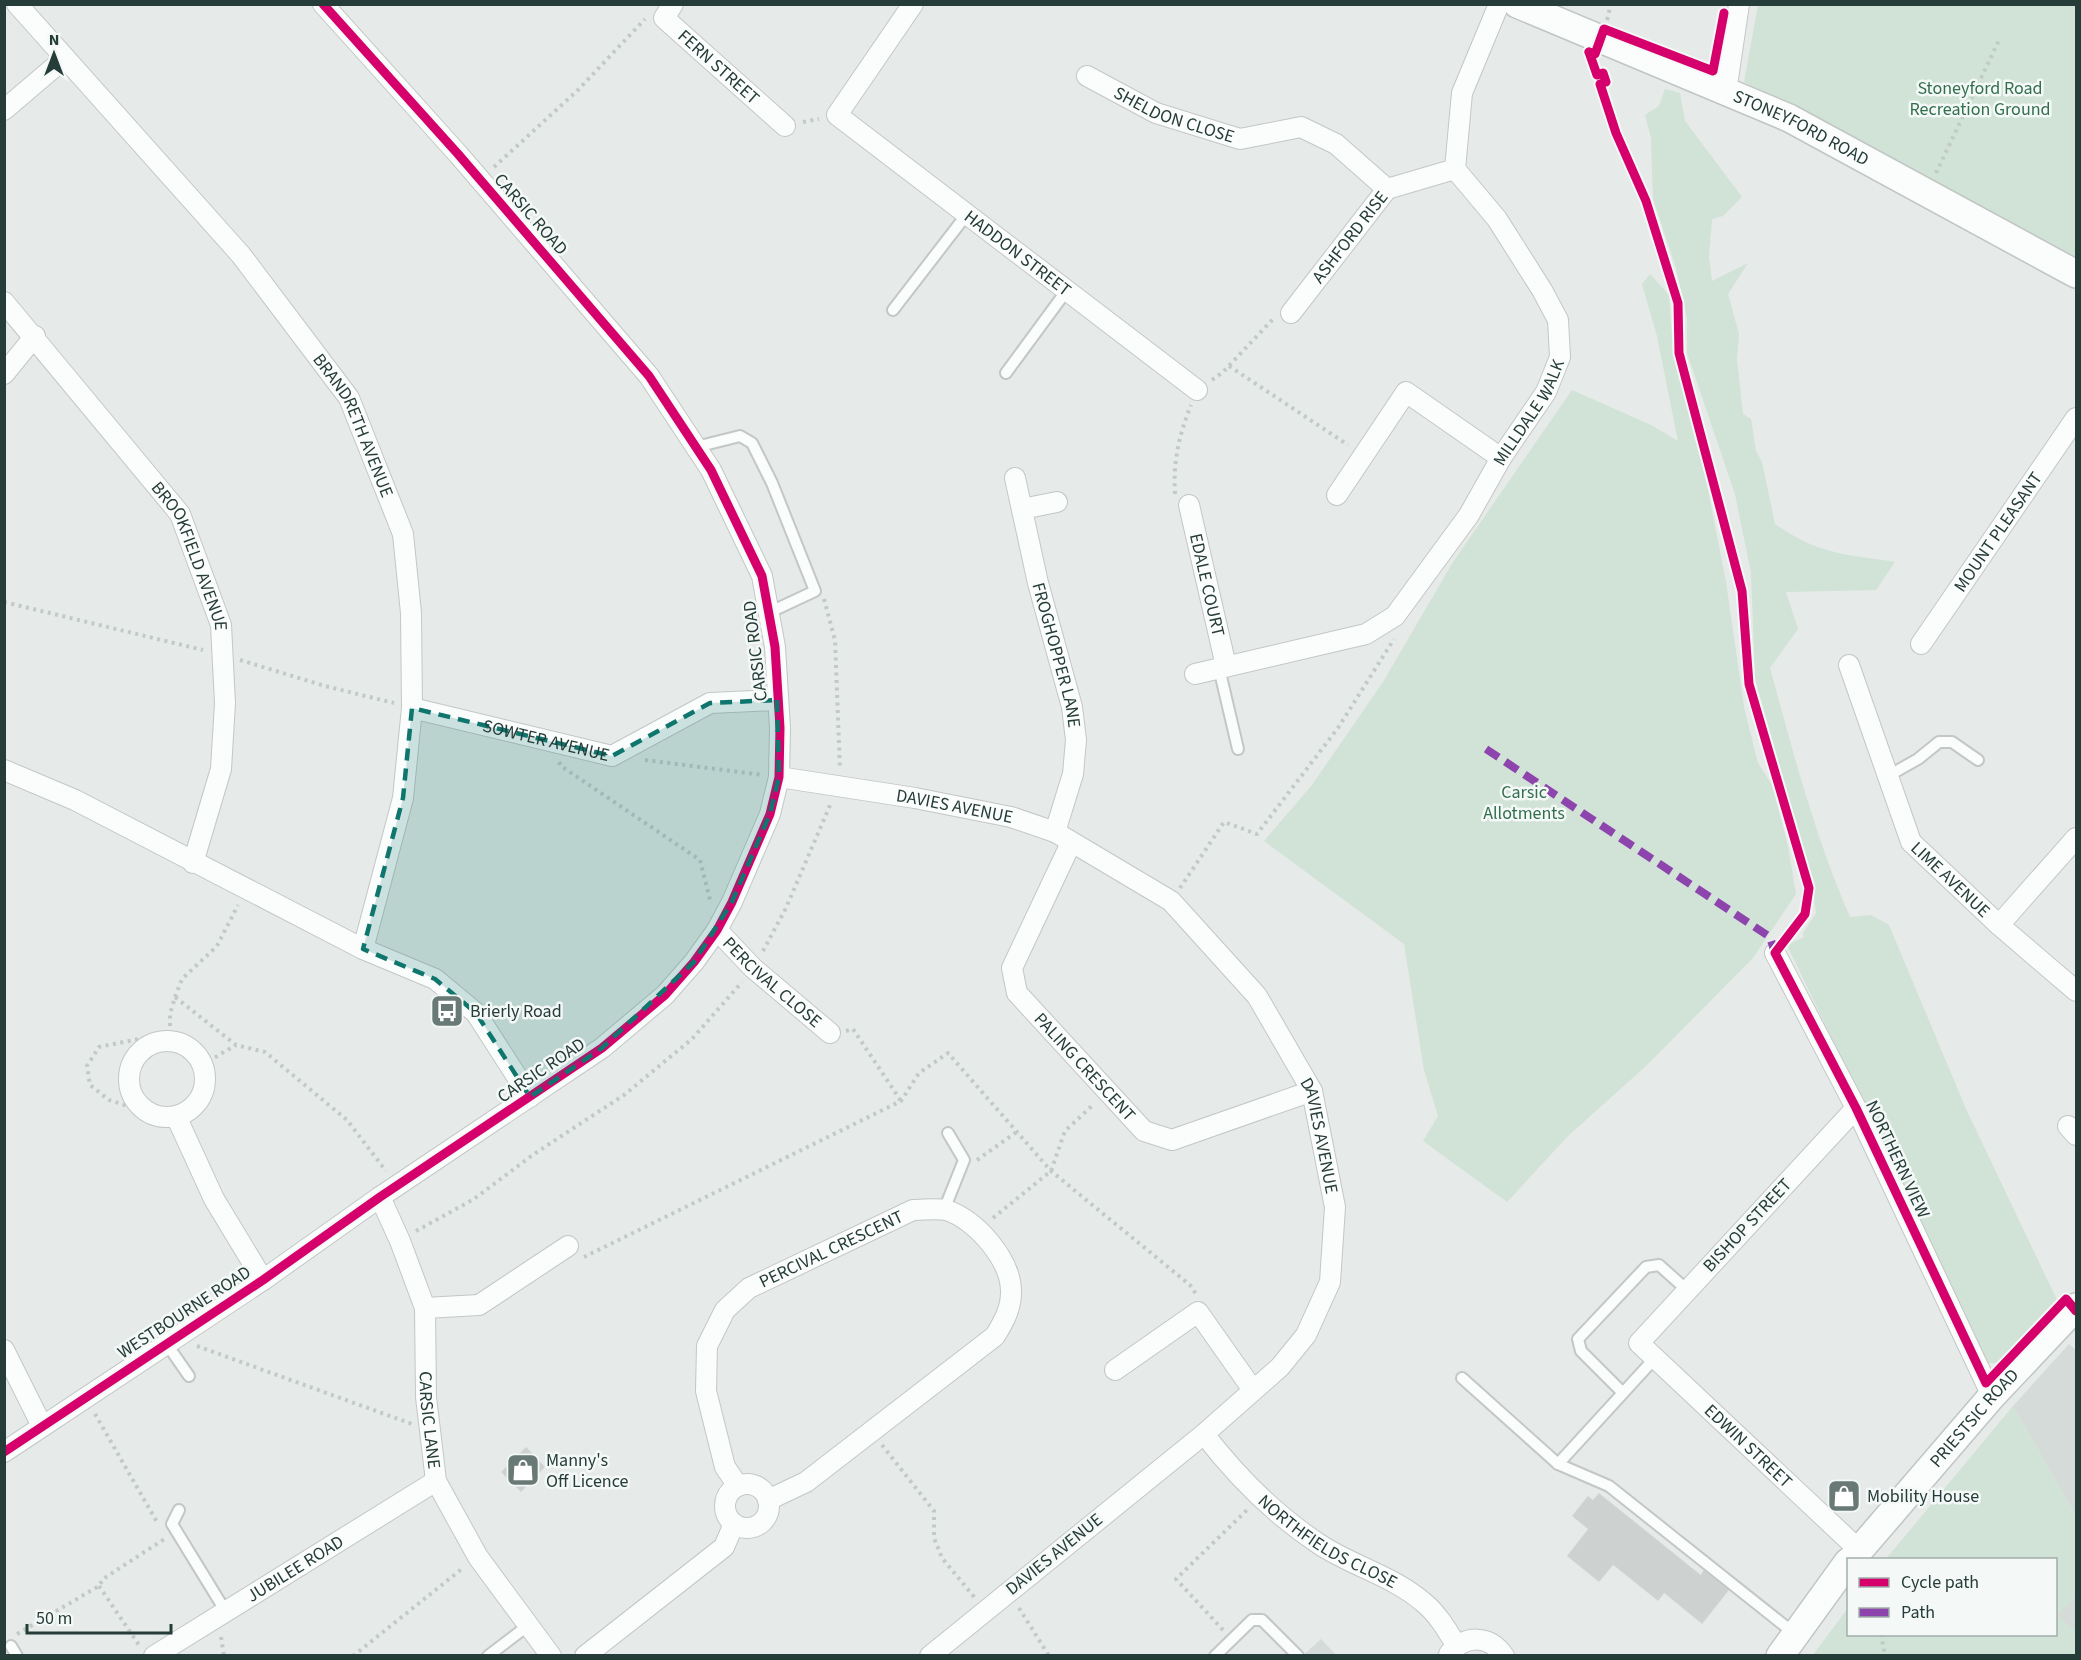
<svg xmlns="http://www.w3.org/2000/svg" width="2081" height="1660" font-family="'Source Sans 3',sans-serif">
  <style>
    .built { fill: #d4dbd8 }
    .green { fill: #d1e2d7 }
    .building { fill: #cdd1d0; stroke: #cfd3d1; stroke-width: 1.5 }
    .lines { fill: none; stroke-linecap: round; stroke-linejoin: round }
    .service-casing { stroke: #c3c7c5; stroke-width: 14 }
    .minor-casing { stroke: #c3c7c5; stroke-width: 22 }
    .secondary-casing { stroke: #c0c6c3; stroke-width: 30 }
    .path { stroke: #c2cac8; stroke-width: 4; stroke-dasharray: 3 4.5; stroke-linecap: butt }
    .service { stroke: #fbfcfc; stroke-width: 10 }
    .minor { stroke: #fbfcfc; stroke-width: 20 }
    .secondary { stroke: #fbfcfc; stroke-width: 27 }
    .quiet { stroke: #8e44ad; stroke-width: 8; stroke-dasharray: 15 8; stroke-linecap: butt }
    .cycleway-casing { stroke: #f4f9f7; stroke-width: 13 }
    .cycleway { stroke: #d6006c; stroke-width: 9 }
    .marked { fill: #0f766e; fill-opacity: 0.2; stroke: #0f766e; stroke-width: 4.5; stroke-dasharray: 12 8; stroke-linejoin: round }
    .labels { text-anchor: middle; stroke-width: 5; stroke-linejoin: round; paint-order: stroke }
    .street-label { font-size: 18px; fill: #253c38; stroke: #f4f9f7 }
    .park-label { font-size: 18px; fill: #336f4f; stroke: #f4f9f7 }
    .poi-label { font-size: 18px; fill: #253c38; stroke: #f4f9f7; text-anchor: start }
  </style>
  <rect width="100%" height="100%" fill="#e6eae8"/>
  <g class="built">
    <path d="M2069,1344L2076,1350V1516L2013,1406Z"/>
    <path d="M2076,1596V1633L2057,1615Z"/>
    <path d="M1321,1639L1336,1655H1303L1308,1651Z"/>
  </g>
  <g class="green">
    <path d="M1758,5H2076V257L1744,82Z"/>
    <path d="M1665,89L1680,93L1685,121L1742,197L1723,216L1712,219L1709,257L1712,281L1748,263L1728,294L1739,334L1737,359L1743,414L1751,419L1756,451L1762,462L1775,524C1819,555 1844,554 1895,562L1876,590L1786,592L1798,629L1770,668C1793,752 1815,837 1850,917L1871,915L1889,925L1966,1109L2057,1300L1999,1363H1988L1787,945L1804,937L1803,933L1816,913L1812,882L1755,679L1751,573L1735,494L1687,353V318L1676,268L1653,199L1651,138L1645,115L1659,106Z"/>
    <path d="M1650,274L1669,295L1672,337L1702,459L1726,582L1744,707L1758,763L1772,785L1788,846L1796,894L1753,958L1647,1065L1568,1136L1507,1202L1423,1141L1438,1116L1424,1070L1404,944L1264,841L1312,785L1383,682L1453,562L1572,390L1651,425L1678,441L1657,336L1642,284Z"/>
    <path d="M2013,1406L2076,1516V1596L2058,1615L2076,1633V1655H1813L1848,1608V1634H2056V1560L1886,1559Z"/>
  </g>
  <g class="building">
    <path d="M526,1448L544,1467L521,1491L502,1472Z"/>
    <path d="M1599,1494L1701,1576L1704,1571L1728,1590L1702,1623L1664,1592L1658,1600L1613,1564L1599,1581L1568,1556L1589,1529L1573,1516L1588,1497L1593,1501Z"/>
  </g>
  <g class="lines">
    <defs>
      <g id="service">
        <path d="M893,310L967,214"/>
        <path d="M1006,373L1067,290"/>
        <path d="M696,447L740,436L752,443L772,483L815,591L768,613"/>
        <path d="M1219,668L1238,749"/>
        <path d="M1888,776L1918,759L1939,742H1952L1978,760"/>
        <path d="M944,1210L964,1160L948,1133"/>
        <path d="M166,1343L189,1376"/>
        <path d="M1655,1358L1558,1464L1609,1486L1795,1634"/>
        <path d="M1462,1378L1558,1464"/>
        <path d="M1623,1393L1581,1351L1578,1339L1646,1267L1659,1265L1687,1290"/>
        <path d="M179,1510L172,1524L226,1612"/>
        <path d="M11,1646L17,1656"/>
        <path d="M488,1656L530,1624"/>
        <path d="M1215,1656L1252,1620H1262L1298,1656"/>
      </g>
      <g id="minor">
        <path id="s1" d="M17,4L241,255L349,398L403,534L411,613L412,708L403,798L363,949"/>
        <path id="s2" d="M673,4L664,18L785,126"/>
        <path id="s3" d="M913,4L837,115L1197,390"/>
        <path id="s4" d="M1087,76L1156,113L1240,139L1301,127L1336,144L1387,189"/>
        <path d="M1726,92L1739,4"/>
        <path d="M4,110L65,58"/>
        <path id="s5" d="M4,302L180,514L221,625L225,703L221,769L193,863"/>
        <path id="s6" d="M1291,313L1387,189L1455,169"/>
        <path d="M4,374L35,336"/>
        <path id="s7" d="M1015,478L1038,583L1072,707L1076,740L1073,774L1055,832"/>
        <path d="M1337,495L1406,392L1501,458"/>
        <path id="s8" d="M1189,505L1226,666"/>
        <path d="M1022,509L1057,502"/>
        <path id="s9" d="M1921,644L2076,418"/>
        <path id="s10" d="M1849,665L1911,842L1999,925L2076,991"/>
        <path id="s11" d="M1195,674L1366,634L1395,616L1469,515L1501,458L1546,392L1560,357L1558,320L1542,290L1497,219L1455,169L1462,93L1499,4"/>
        <path id="s12" d="M412,708L612,756L710,703L777,700"/>
        <path d="M4,770L75,800L363,949L435,979L476,1013L530,1097"/>
        <path id="s13" d="M779,777L915,798L1011,817L1055,832L1171,901L1257,996L1312,1091L1335,1207L1330,1282L1306,1335L1280,1367L1204,1434L930,1656"/>
        <path id="s14" d="M1071,843L1012,968L1017,993L1144,1131L1172,1140L1312,1091"/>
        <path d="M1999,925L2076,838"/>
        <path id="s15" d="M717,930L753,968L830,1033"/>
        <path d="M1775,953L1856,1108L1992,1396"/>
        <circle cx="167" cy="1079" r="38"/>
        <path id="s16" d="M1856,1108L1639,1343L1858,1549"/>
        <path d="M176,1116L214,1199L263,1280"/>
        <path d="M2068,1126L2076,1135"/>
        <path id="s17" d="M380,1197L400,1241L425,1308L426,1397L436,1481L478,1557L551,1656"/>
        <path d="M425,1308L479,1305L568,1246"/>
        <path d="M4,1350L42,1426"/>
        <path d="M1115,1370L1198,1312L1253,1390"/>
        <path id="s18" d="M1204,1434C1237,1477 1274,1514 1319,1544C1352,1566 1393,1576 1423,1602C1437,1613 1447,1630 1456,1645"/>
        <path d="M4,1452L263,1280L380,1197L602,1048L665,995L694,962L717,930L732,902L770,814L779,777L780,728L775,647L762,576L711,470L649,376L458,154L323,4"/>
        <circle cx="747" cy="1506" r="22"/>
        <path id="s19" d="M738,1486L725,1467L706,1391L707,1346L725,1310L749,1288L913,1210C924,1210 936,1208 946,1210C976,1219 1012,1261 1011,1293C1011,1309 1003,1323 995,1336L806,1482L768,1500"/>
        <path d="M1449,1654C1465,1635 1489,1634 1504,1656"/>
        <path id="s20" d="M154,1656L436,1481"/>
        <path d="M585,1656L724,1547L734,1524"/>
      </g>
      <g id="secondary">
        <path id="s21" d="M1517,4L1789,118L2076,274"/>
        <path id="s22" d="M1851,1560L1992,1396L2076,1307"/>
        <path d="M1780,1656L1848,1562"/>
      </g>
    </defs>
    <use href="#service" class="service-casing"/>
    <use href="#minor" class="minor-casing"/>
    <use href="#secondary" class="secondary-casing"/>
    <g class="path">
      <path d="M1607,20L1611,4"/>
      <path d="M803,122L819,119"/>
      <path d="M494,167L578,90L645,19"/>
      <path d="M1936,173L2000,38"/>
      <path d="M1229,366L1348,445"/>
      <path d="M1212,380L1223,372L1275,317"/>
      <path d="M1175,494C1173,461 1179,435 1191,405"/>
      <path d="M824,599L835,640L840,770"/>
      <path d="M4,602L203,650"/>
      <path d="M240,660L325,686L394,703"/>
      <path d="M645,760L763,775"/>
      <path d="M559,762L561,766L700,860L711,904"/>
      <path d="M1180,888L1224,822L1257,834L1338,728L1394,639"/>
      <path d="M763,951L786,908L831,803"/>
      <path d="M175,997L182,979L217,946L238,905"/>
      <path d="M846,1031L853,1029L901,1101"/>
      <path d="M170,1041V1014L175,997L236,1045L265,1052L347,1120L386,1171"/>
      <path d="M202,1065L236,1045"/>
      <path d="M147,1112L109,1100L90,1085L87,1066L99,1047L168,1033"/>
      <path d="M977,1160L1018,1131"/>
      <path d="M993,1218L1051,1171L1065,1131L1094,1104"/>
      <path d="M416,1231L474,1199L534,1154L624,1095L692,1039L742,982"/>
      <path d="M584,1257L901,1101L919,1073L948,1053L1051,1171L1190,1285L1196,1294"/>
      <path d="M197,1346L412,1424"/>
      <path d="M95,1414L157,1522"/>
      <path d="M882,1445L934,1511V1538L942,1558L975,1598"/>
      <path d="M99,1586L139,1645"/>
      <path d="M1019,1608L1049,1656"/>
      <path d="M1223,1630L1176,1579L1248,1509"/>
      <path d="M17,1634L99,1586L103,1579L166,1538"/>
      <path d="M1881,1634L1885,1656"/>
      <path d="M221,1637L224,1656"/>
      <path d="M353,1656L463,1568"/>
    </g>
    <use href="#service" class="service"/>
    <use href="#minor" class="minor"/>
    <use href="#secondary" class="secondary"/>
    <path class="quiet" d="M1486,749L1770,937L1775,953"/>
    <defs>
      <g id="cycleway">
        <path d="M1589,52L1597,75L1603,73L1606,82L1600,84L1616,133L1646,201L1678,303L1679,353L1742,591L1749,684L1809,888L1805,914L1775,953L1856,1108L1986,1383L2066,1299L2076,1311"/>
        <path d="M1589,52L1595,54L1604,29L1713,71L1724,13"/>
        <path d="M4,1452L263,1280L380,1197L602,1048L665,995L694,962L717,930L732,902L770,814L779,777L780,728L775,647L762,576L711,470L649,376L458,154L323,4"/>
      </g>
    </defs>
    <use href="#cycleway" class="cycleway-casing"/>
    <use href="#cycleway" class="cycleway"/>
  </g>
  <path class="marked" d="M777,700L779,777L770,814L732,902L694,962L602,1048L530,1097L476,1013L435,979L363,949L403,798L412,708L612,756L710,703Z"/>
  <defs>
    <symbol id="bus-square" viewBox="-11 -11 22 22"><rect x="-9" y="-9" width="18" height="18" rx="4" fill="#697976" stroke="#f4f9f7"/><path d="M-5-6H5V4H4V6H2V4H-2V6H-4V4H-5ZM-3.5-4V0h7V-4ZM-3.5 1.2v1.5H-2V1.2ZM2 1.2v1.5H3.5V1.2Z" fill="#fff"/></symbol>
    <symbol id="shop-square" viewBox="-11 -11 22 22"><rect x="-9" y="-9" width="18" height="18" rx="4" fill="#697976" stroke="#f4f9f7"/><path d="M-5-2.5h2.3a2.7 3.5 0 0 1 5.4 0H5L5.5 6h-11ZM-1.5-2.5h3a1.5 2.3 0 0 0-3 0Z" fill="#fff"/></symbol>
  </defs>
  <g fill-rule="evenodd">
    <use href="#bus-square" x="428" y="992" width="38" height="38"/>
    <use href="#shop-square" x="504" y="1451" width="38" height="38"/>
    <use href="#shop-square" x="1825" y="1477" width="38" height="38"/>
  </g>
  <g class="labels">
    <g class="street-label">
      <text dy="6" stroke="none"><textPath href="#s2" startOffset="90">FERN STREET</textPath></text>
      <text dy="6" stroke="none"><textPath href="#s4" startOffset="96">SHELDON CLOSE</textPath></text>
      <text dy="6" stroke="none"><textPath href="#s21" startOffset="310">STONEYFORD ROAD</textPath></text>
      <text transform="translate(531 214) rotate(49)" y="6">CARSIC ROAD</text>
      <text dy="6" stroke="none"><textPath href="#s6" startOffset="96">ASHFORD RISE</textPath></text>
      <text dy="6" stroke="none"><textPath href="#s3" startOffset="362">HADDON STREET</textPath></text>
      <text dy="6" stroke="none"><textPath href="#s11" startOffset="454">MILLDALE WALK</textPath></text>
      <text dy="6" stroke="none"><textPath href="#s1" startOffset="542">BRANDRETH AVENUE</textPath></text>
      <text dy="6" stroke="none"><textPath href="#s9" startOffset="136">MOUNT PLEASANT</textPath></text>
      <text dy="6" stroke="none"><textPath href="#s5" startOffset="318">BROOKFIELD AVENUE</textPath></text>
      <text dy="6" stroke="none"><textPath href="#s8" startOffset="82">EDALE COURT</textPath></text>
      <text transform="translate(755 651) rotate(-97)" y="6">CARSIC ROAD</text>
      <text dy="6" stroke="none"><textPath href="#s7" startOffset="182">FROGHOPPER LANE</textPath></text>
      <text dy="6" stroke="none"><textPath href="#s12" startOffset="138">SOWTER AVENUE</textPath></text>
      <text dy="6" stroke="none"><textPath href="#s13" startOffset="178">DAVIES AVENUE</textPath></text>
      <text dy="6" stroke="none"><textPath href="#s10" startOffset="242">LIME AVENUE</textPath></text>
      <text dy="6" stroke="none"><textPath href="#s15" startOffset="76">PERCIVAL CLOSE</textPath></text>
      <text dy="6" stroke="none"><textPath href="#s14" startOffset="264">PALING CRESCENT</textPath></text>
      <text transform="translate(541 1070) rotate(-34)" y="6">CARSIC ROAD</text>
      <text dy="6" stroke="none"><textPath href="#s13" startOffset="700">DAVIES AVENUE</textPath></text>
      <text transform="translate(1898 1159) rotate(65)" y="6">NORTHERN VIEW</text>
      <text transform="translate(1747 1225) rotate(-47)" y="6">BISHOP STREET</text>
      <text dy="6" stroke="none"><textPath href="#s19" startOffset="310">PERCIVAL CRESCENT</textPath></text>
      <text transform="translate(184 1312) rotate(-33)" y="6">WESTBOURNE ROAD</text>
      <text dy="6" stroke="none"><textPath href="#s22" startOffset="188">PRIESTSIC ROAD</textPath></text>
      <text dy="6" stroke="none"><textPath href="#s17" startOffset="232">CARSIC LANE</textPath></text>
      <text dy="6" stroke="none"><textPath href="#s16" startOffset="470">EDWIN STREET</textPath></text>
      <text dy="6" stroke="none"><textPath href="#s18" startOffset="166">NORTHFIELDS CLOSE</textPath></text>
      <text transform="translate(1054 1554) rotate(-39)" y="6">DAVIES AVENUE</text>
      <text dy="6" stroke="none"><textPath href="#s20" startOffset="166">JUBILEE ROAD</textPath></text>
    </g>
    <g class="park-label">
      <text x="1980" y="94">Stoneyford Road<tspan x="1980" dy="21">Recreation Ground</tspan></text>
      <text x="1524" y="798">Carsic<tspan x="1524" dy="21">Allotments</tspan></text>
    </g>
    <g class="poi-label">
      <text x="470" y="1017">Brierly Road</text>
      <text x="546" y="1466">Manny's<tspan x="546" dy="21">Off Licence</tspan></text>
      <text x="1867" y="1502">Mobility House</text>
    </g>
  </g>
  <rect width="2081" height="1660" fill="none" stroke="#253c38" stroke-width="12"/>
  <rect x="1847" y="1558" width="210" height="78" fill="#f4f9f7" stroke="#a1adab" stroke-width="1.5"/>
  <rect x="1859" y="1578" width="30" height="9" fill="#d6006c" stroke="#a1adab" stroke-width="1.5"/>
  <text x="1901" y="1588" font-size="18" fill="#253c38">Cycle path</text>
  <rect x="1859" y="1608" width="30" height="9" fill="#8e44ad" stroke="#a1adab" stroke-width="1.5"/>
  <text x="1901" y="1618" font-size="18" fill="#253c38">Path</text>
  <g transform="translate(54 54)" stroke="#f4f9f7" stroke-width="4.5" paint-order="stroke">
  <path d="M0-4.5L10 22L0 15L-10 22Z" fill="#253c38"/>
  <text y="-9" font-size="16" font-weight="bold" text-anchor="middle" fill="#253c38">N</text>
  </g>
  <path d="M27 1624v9h144v-9" fill="none" stroke="#253c38" stroke-width="3"/>
  <text x="36" y="1624" font-size="18" fill="#253c38" stroke="#f4f9f7" stroke-width="4.5" paint-order="stroke">50 m</text>
</svg>
